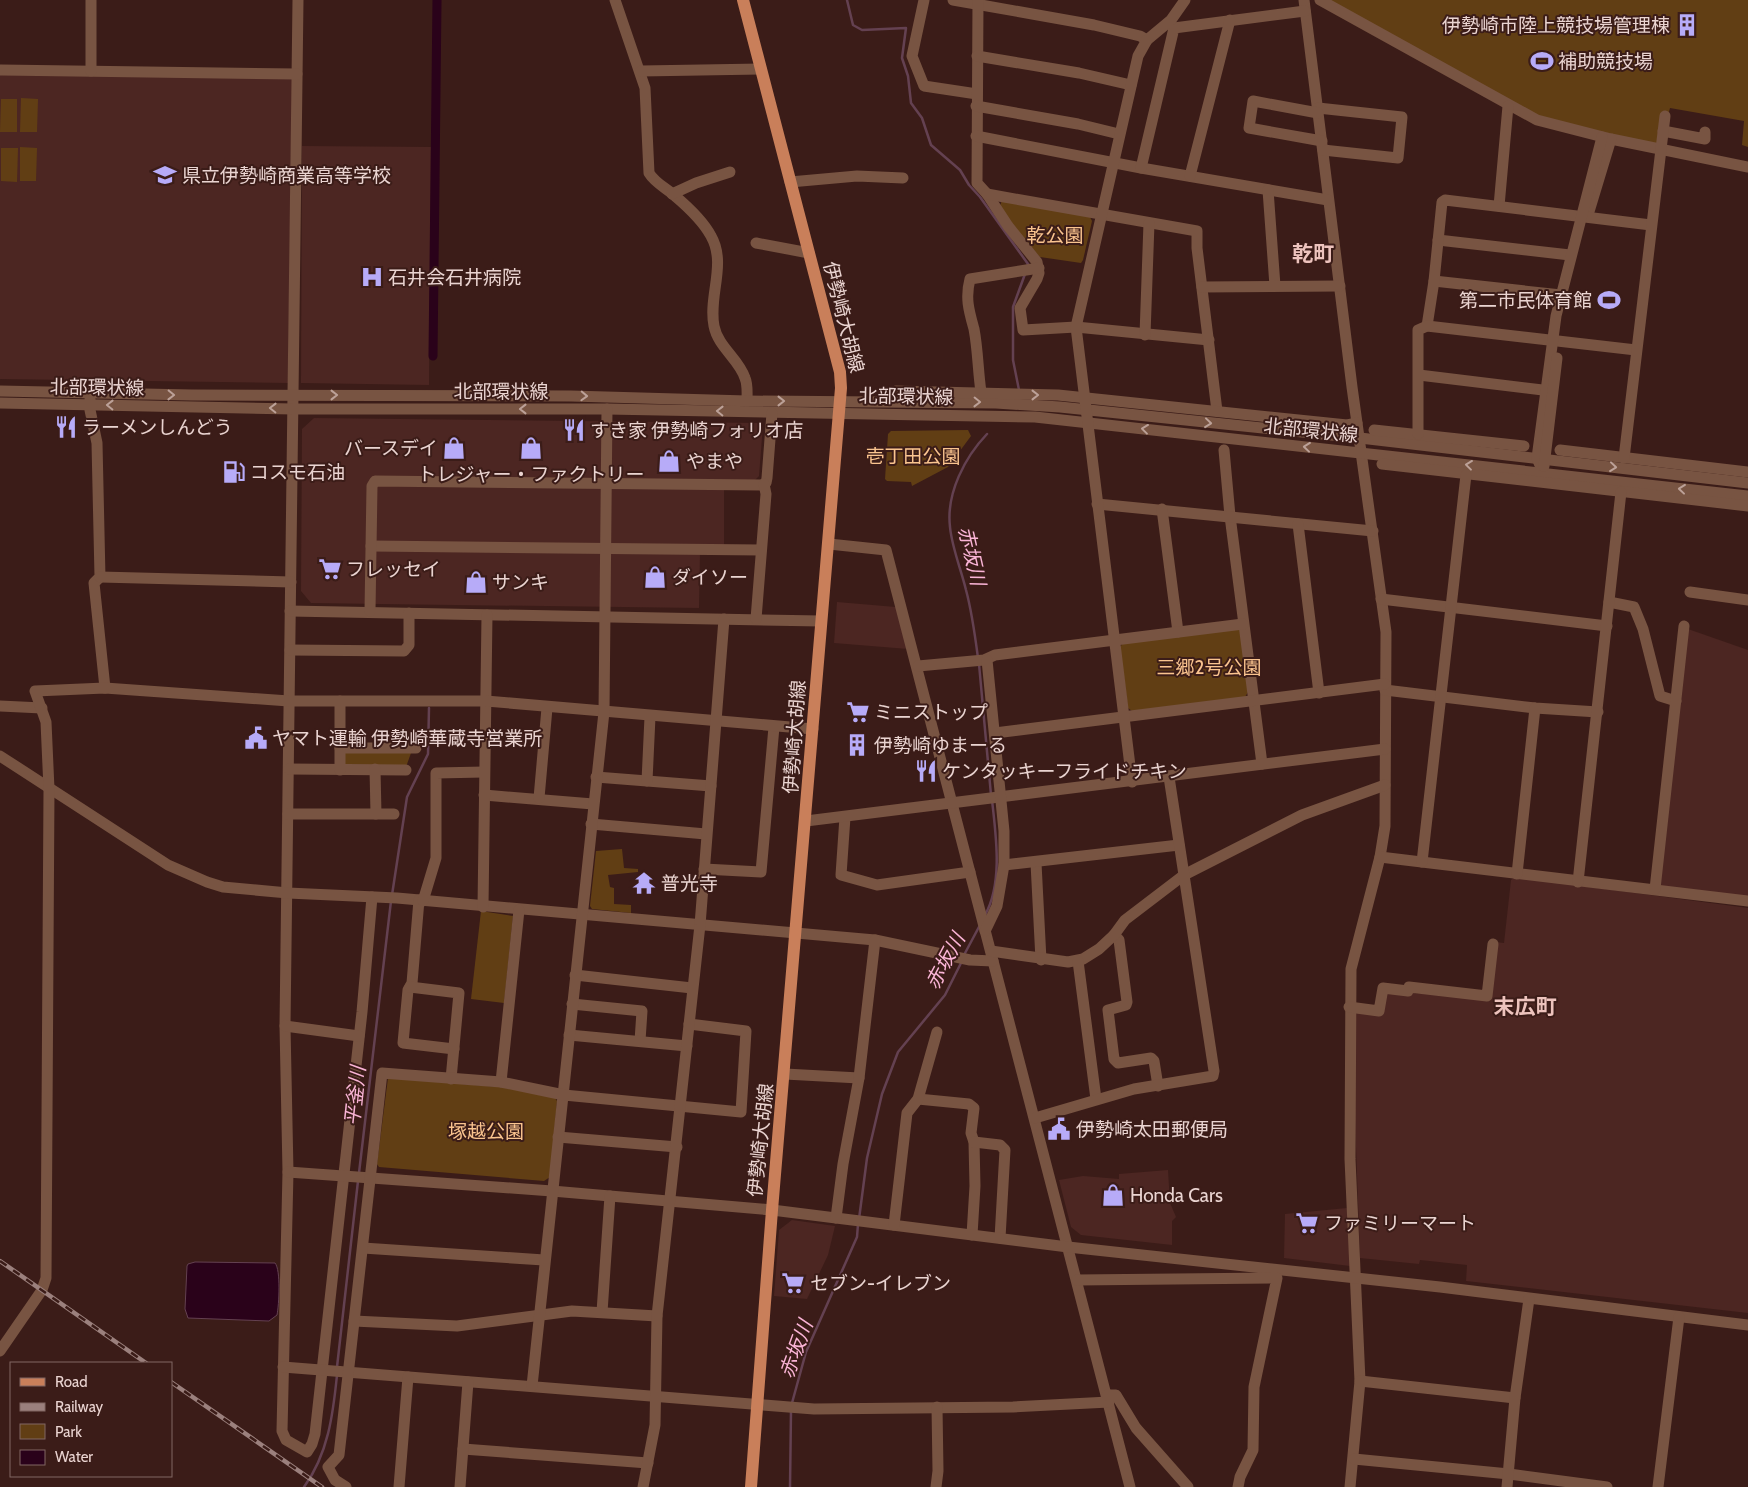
<svg xmlns="http://www.w3.org/2000/svg" width="1748" height="1487" font-family="Cabin,'Noto Sans JP',sans-serif">
  <style>
    .built { fill: #4c2622 }
    .green { fill: #613e14 }
    .water { fill: #2a021a; stroke: #644151 }
    .lines { fill: none; stroke-linecap: round; stroke-linejoin: round }
    .stream { stroke: #644151; stroke-width: 2.5 }
    .canal { stroke: #2a021a; stroke-width: 9 }
    .minor { stroke: #785442; stroke-width: 11 }
    .major { stroke: #c97f5a; stroke-width: 12 }
    .rail-casing { stroke: #9b807d; stroke-width: 4.5 }
    .rail { stroke: #3b1c18; stroke-width: 2.5; stroke-dasharray: 8; stroke-linecap: butt }
    .oneway { stroke: #bca198 }
    .labels { text-anchor: middle; stroke-width: 4; stroke-linejoin: round; paint-order: stroke }
    .poi-label { font-size: 19px; fill: #ead4d1; stroke: #3b1c18; text-anchor: start }
    .park-label { font-size: 19px; fill: #fac48f; stroke: #3b1c18 }
    .street-label { font-size: 19px; fill: #ead4d1; stroke: #3b1c18 }
    .water-label { font-size: 20px; font-style: italic; fill: #fab4d6; stroke: #3b1c18 }
    .quarter-label { font-size: 21px; font-weight: bold; fill: #edc3bd; stroke: #3b1c18 }
  </style>
  <rect width="100%" height="100%" fill="#3b1c18"/>
  <g class="built">
    <path d="M0,75L292,77L288,383L0,379Z"/>
    <path d="M302,146L431,147L429,385L301,383Z"/>
    <path d="M314,418L761,423L763,425L759,476L755,480H724V553H700L699,608L379,604L311,603L301,591L302,429Z"/>
    <path d="M837,602L896,607L908,649L834,643Z"/>
    <path d="M1688,629L1748,650V898L1658,887Z"/>
    <path d="M1514,877L1748,908V1313L1466,1281L1467,1265L1420,1260L1419,1264L1360,1258L1355,1119L1356,1011L1382,1014L1385,991L1488,999L1495,942L1504,943L1511,880Z"/>
    <path d="M1168,1170L1170,1203L1176,1217L1172,1221V1245L1081,1235L1071,1227L1059,1180L1083,1176L1119,1179V1174Z"/>
    <path d="M1347,1208L1350,1266L1284,1258L1285,1214Z"/>
    <path d="M792,1220L835,1226L828,1255L807,1299L774,1296L779,1230Z"/>
  </g>
  <g class="green">
    <path d="M1325,0H1748V147L1742,145L1744,121L1670,108L1660,146L1533,115Z"/>
    <path d="M21,98L38,99L37,132H20Z"/>
    <path d="M1,99H17V132H0Z"/>
    <path d="M20,147L37,148L36,181H20Z"/>
    <path d="M1,148H18L17,182L1,181Z"/>
    <path d="M1002,200L1090,217L1092,221L1083,260L1081,263L1040,257L1014,228L1000,206Z"/>
    <path d="M968,430L971,436L948,467L912,486L911,482L887,481L885,479L888,434L891,431Z"/>
    <path d="M1237,629L1240,630L1248,692L1245,697L1132,711L1128,708L1120,647L1124,642Z"/>
    <path d="M345,752L411,753L406,767L343,764Z"/>
    <path d="M622,849L624,868L638,869V872L608,875L610,887L614,888V904L631,905V913L592,909L590,906L596,851Z"/>
    <path d="M481,911L513,916L504,1003L471,999Z"/>
    <path d="M388,1078L499,1087L554,1096L557,1101L550,1177L544,1181L379,1167L377,1164Z"/>
  </g>
  <path class="water" d="M195,1262L275,1263C281,1270 279,1305 277,1315L269,1321L188,1318L185,1309L187,1266L188,1264Z"/>
  <g class="lines">
    <g class="stream">
      <path d="M847,0L853,25L862,30L906,28L902,58L908,76L911,103L922,118L931,145L960,170L969,185L980,197L1028,264L1027,267"/>
      <path d="M1019,390L1013,360V307L1025,274"/>
      <path d="M978,658C975,635 972,612 966,590C961,569 952,548 950,527C946,493 965,457 987,434"/>
      <path d="M979,664L991,795"/>
      <path d="M392,895L407,797L428,754L429,708"/>
      <path d="M985,915C1003,883 996,836 992,800"/>
      <path d="M964,955L980,925"/>
      <path d="M359,1173L391,901"/>
      <path d="M859,1219L867,1158L882,1094L898,1052L945,995L961,963"/>
      <path d="M337,1367L358,1181"/>
      <path d="M792,1403L806,1352L857,1237L858,1224"/>
      <path d="M304,1487C328,1454 333,1415 337,1375"/>
      <path d="M790,1487L791,1411"/>
    </g>
    <path class="canal" d="M433,356L437,0"/>
    <g class="minor">
      <path d="M298,0L285,1026L288,1172L282,1431L286,1440L307,1452L312,1444L315,1434L362,1012L372,897"/>
      <path d="M615,0L645,88L649,173C655,183 666,188 675,196C688,207 703,221 711,236C727,264 708,296 714,326C718,347 739,359 745,378C748,385 747,393 747,401"/>
      <path d="M924,0L912,56L924,86L977,94"/>
      <path d="M953,0L1094,25L1140,36L1147,40"/>
      <path d="M978,0L977,183L987,194L1008,226L1037,262L1039,273L1037,279L1020,308L1023,330L1076,327L1209,340"/>
      <path d="M1304,0L1352,387L1386,632L1385,826L1380,857L1351,969L1350,1159L1360,1381L1350,1487"/>
      <path d="M1320,0L1537,120L1611,139L1748,167"/>
      <path d="M977,56L1079,73L1131,85"/>
      <path d="M1,70L297,74"/>
      <path d="M91,71V0"/>
      <path d="M641,71L761,69"/>
      <path d="M976,106L1078,124L1119,134"/>
      <path d="M1318,108L1402,117L1398,158L1323,150"/>
      <path d="M1318,113L1253,101L1249,128L1322,141"/>
      <path d="M1663,131L1705,139V132"/>
      <path d="M976,136L1141,168L1328,200"/>
      <path d="M1141,168L1174,28L1305,11"/>
      <path d="M1190,176L1230,20"/>
      <path d="M790,182L857,176L903,178"/>
      <path d="M1268,190L1275,286"/>
      <path d="M672,194L696,183L730,172"/>
      <path d="M987,194L1197,231V248L1217,411"/>
      <path d="M1499,206L1508,106"/>
      <path d="M1588,215L1611,139"/>
      <path d="M1438,240L1570,255"/>
      <path d="M756,243L809,253"/>
      <path d="M1434,281L1561,295"/>
      <path d="M1202,287L1340,286"/>
      <path d="M1427,326L1434,281L1442,202L1445,200L1651,225"/>
      <path d="M1145,335L1149,223"/>
      <path d="M1419,375L1551,391"/>
      <path d="M0,391L192,395L571,396L747,401L996,403L1060,407L1360,438L1748,483"/>
      <path d="M981,392C978,372 978,350 974,329C969,311 965,298 970,279L1039,268"/>
      <path d="M90,399V410L97,443L100,577L94,583L105,688"/>
      <path d="M884,400L896,391L1058,395L1347,425L1357,423"/>
      <path d="M0,403L293,409H607L1035,417L1748,496"/>
      <path d="M1374,430L1524,446"/>
      <path d="M1418,434V330L1427,326L1636,350"/>
      <path d="M1224,450L1230,516L1262,764"/>
      <path d="M1560,450L1748,472"/>
      <path d="M1624,458L1665,116"/>
      <path d="M1382,464L1748,506"/>
      <path d="M1540,465L1537,458L1556,316L1602,137"/>
      <path d="M1544,466L1557,358"/>
      <path d="M1097,504L1373,531"/>
      <path d="M1162,509L1178,632"/>
      <path d="M1298,524L1319,693"/>
      <path d="M829,544L886,550L1130,1487"/>
      <path d="M371,546L761,550"/>
      <path d="M100,577L291,582"/>
      <path d="M1690,592L1748,600"/>
      <path d="M1381,599L1607,626"/>
      <path d="M1609,602L1634,607L1643,629L1660,696L1676,701"/>
      <path d="M290,611L821,621"/>
      <path d="M370,611L372,486L375,481L761,485L766,483L767,478L772,413"/>
      <path d="M756,619L766,494L764,484"/>
      <path d="M290,650L404,651L409,645V613"/>
      <path d="M918,666L984,660L995,655L1243,624"/>
      <path d="M1385,690L1535,708L1598,712"/>
      <path d="M0,706L42,708"/>
      <path d="M995,733L1385,684"/>
      <path d="M340,748H416"/>
      <path d="M0,756L168,865L207,882L223,887L288,893L397,898L875,940L970,960L993,961"/>
      <path d="M289,769L406,770"/>
      <path d="M375,769L376,814"/>
      <path d="M340,770V701"/>
      <path d="M596,777L711,786"/>
      <path d="M647,781L650,717"/>
      <path d="M1132,782L1076,327L1138,56L1147,40L1171,20L1185,0"/>
      <path d="M484,795L593,804"/>
      <path d="M539,798L547,708"/>
      <path d="M288,814H394"/>
      <path d="M845,817L841,875L877,885L970,872"/>
      <path d="M806,821L1385,749"/>
      <path d="M591,824L706,834"/>
      <path d="M1380,857L1748,901"/>
      <path d="M1422,862L1466,475"/>
      <path d="M1036,863L1041,960"/>
      <path d="M1004,865L1179,845"/>
      <path d="M704,869L761,872L774,727"/>
      <path d="M1517,874L1535,708"/>
      <path d="M1578,882L1621,492"/>
      <path d="M1655,889L1684,626"/>
      <path d="M419,900L412,983L408,990L403,1043L454,1049"/>
      <path d="M423,901L436,858V773L484,772"/>
      <path d="M483,907L487,615"/>
      <path d="M985,931L997,906L1004,865V831L987,660"/>
      <path d="M1114,935L1119,940L1127,1002L1126,1005L1108,1010L1114,1059L1118,1063L1151,1058L1154,1061L1158,1086"/>
      <path d="M991,951L1068,962L1083,959L1099,949L1114,935L1125,920L1184,875L1302,815L1385,785"/>
      <path d="M1078,961L1096,1099"/>
      <path d="M575,975L692,988"/>
      <path d="M410,987L459,993L451,1079"/>
      <path d="M572,1004L642,1011L640,1041"/>
      <path d="M1349,1007L1379,1011L1383,988L1408,991L1409,987L1487,996L1493,944"/>
      <path d="M285,1026L359,1036"/>
      <path d="M569,1035L687,1046"/>
      <path d="M785,1074L859,1078"/>
      <path d="M501,1082L519,910"/>
      <path d="M918,1099L969,1104L974,1108L971,1133L974,1142L975,1186L972,1235"/>
      <path d="M1035,1118L1134,1089L1213,1076L1214,1071L1169,777"/>
      <path d="M558,1137L677,1147"/>
      <path d="M974,1142L1000,1145L1005,1150L1000,1238"/>
      <path d="M288,1172L552,1191L772,1210L1068,1247L1440,1287L1748,1325"/>
      <path d="M836,1218L843,1164L859,1078L875,940"/>
      <path d="M894,1225L907,1113L918,1099L937,1032"/>
      <path d="M363,1248L544,1260"/>
      <path d="M1077,1280L1277,1278L1254,1387L1253,1450L1240,1477L1238,1487"/>
      <path d="M602,1312L610,1196"/>
      <path d="M354,1321L457,1326L572,1311L657,1316"/>
      <path d="M0,1351L42,1290L46,1278L49,789L46,722L35,691L105,688L289,701H486L813,729"/>
      <path d="M283,1367L814,1409L1013,1407L1109,1402"/>
      <path d="M1360,1381L1515,1398"/>
      <path d="M532,1386L604,712L607,409"/>
      <path d="M1107,1395H1116L1136,1428L1188,1487"/>
      <path d="M463,1449L648,1463"/>
      <path d="M1354,1459L1509,1474L1607,1487"/>
      <path d="M346,1487L335,1480L328,1467L339,1455L382,1073L501,1082L564,1095L741,1112L746,1031L689,1024"/>
      <path d="M399,1487L408,1377"/>
      <path d="M460,1487L468,1382"/>
      <path d="M643,1487L655,1425L657,1316L700,925L724,619"/>
      <path d="M936,1487L938,1471L937,1407"/>
      <path d="M1507,1487L1515,1398L1529,1299"/>
      <path d="M1658,1487L1679,1317"/>
    </g>
    <path class="major" d="M743,0L840,372L841,388L772,1210L751,1487"/>
    <defs>
      <g id="rail">
        <path d="M0,1261L146,1363"/>
        <path d="M171,1382L322,1487"/>
      </g>
    </defs>
    <use href="#rail" class="rail-casing"/>
    <use href="#rail" class="rail"/>
  </g>
  <defs><path id="oneway-chevron" d="M-2-3.5L2.5 0L-2 3.5" fill="none" stroke-width="1.6" stroke-linecap="round" stroke-linejoin="round" transform="scale(1.25)"/></defs>
  <g class="oneway">
    <use href="#oneway-chevron" transform="translate(171 395) rotate(1)"/>
    <use href="#oneway-chevron" transform="translate(334 395)"/>
    <use href="#oneway-chevron" transform="translate(1035 395)"/>
    <use href="#oneway-chevron" transform="translate(584 396) rotate(2)"/>
    <use href="#oneway-chevron" transform="translate(781 401)"/>
    <use href="#oneway-chevron" transform="translate(977 402) rotate(1)"/>
    <use href="#oneway-chevron" transform="translate(110 405) rotate(-179)"/>
    <use href="#oneway-chevron" transform="translate(273 408) rotate(-179)"/>
    <use href="#oneway-chevron" transform="translate(523 409) rotate(-180)"/>
    <use href="#oneway-chevron" transform="translate(720 411) rotate(-179)"/>
    <use href="#oneway-chevron" transform="translate(1208 423) rotate(6)"/>
    <use href="#oneway-chevron" transform="translate(1145 429) rotate(-173)"/>
    <use href="#oneway-chevron" transform="translate(1307 447) rotate(-174)"/>
    <use href="#oneway-chevron" transform="translate(1469 465) rotate(-173)"/>
    <use href="#oneway-chevron" transform="translate(1613 467) rotate(6)"/>
    <use href="#oneway-chevron" transform="translate(1682 489) rotate(-174)"/>
  </g>
  <defs>
    <symbol id="building-bare" viewBox="-9 -9 18 18"><path d="M-4-6H4V6H1V3H-1V6H-4ZM-2.5-4.3h1.7v1.8h-1.7ZM.8-4.3h1.7v1.8H.8ZM-2.5-1h1.7V.8h-1.7ZM.8-1h1.7V.8H.8Z" fill="#b7abf8" stroke="#3b1c18" stroke-width="2.5" paint-order="stroke"/></symbol>
    <symbol id="stadium-bare" viewBox="-9 -9 18 18"><path d="M0-5a6.5 5 0 1 0 0 10a6.5 5 0 1 0 0-10ZM-3.5-1.8h7v3.6h-7Z" fill="#b7abf8" stroke="#3b1c18" stroke-width="2.5" paint-order="stroke"/></symbol>
    <symbol id="school-bare" viewBox="-9 -9 18 18"><path d="M0-5L7-2L0 1L-7-2ZM-4 1L0 2.5L4 1V4Q0 6-4 4Z" fill="#b7abf8" stroke="#3b1c18" stroke-width="2.5" paint-order="stroke"/></symbol>
    <symbol id="hospital-bare" viewBox="-9 -9 18 18"><path d="M-5-5h3v3.5h4V-5h3V5h-3V1.5h-4V5h-3Z" fill="#b7abf8" stroke="#3b1c18" stroke-width="2.5" paint-order="stroke"/></symbol>
    <symbol id="restaurant-bare" viewBox="-9 -9 18 18"><path d="M-5-6h1v4h1v-4h1v4h1v-4h1v5L-1.5 .5V6h-2V.5L-5-1ZM5-6V6H3V1.5H1.5Q1.5-4 5-6Z" fill="#b7abf8" stroke="#3b1c18" stroke-width="2.5" paint-order="stroke"/></symbol>
    <symbol id="shop-bare" viewBox="-9 -9 18 18"><path d="M-5-2.5h2.3a2.7 3.5 0 0 1 5.4 0H5L5.5 6h-11ZM-1.5-2.5h3a1.5 2.3 0 0 0-3 0Z" fill="#b7abf8" stroke="#3b1c18" stroke-width="2.5" paint-order="stroke"/></symbol>
    <symbol id="fuel-bare" viewBox="-9 -9 18 18"><path d="M-5.5-6h7V0h2V4h1.3V-2.5L3-4.5l.8-.8L6-3V5H2.5V1h-1V6h-7ZM-4.2-4.7v3.2H.2V-4.7Z" fill="#b7abf8" stroke="#3b1c18" stroke-width="2.5" paint-order="stroke"/></symbol>
    <symbol id="supermarket-bare" viewBox="-9 -9 18 18"><path d="M-6-5.5h2.5l.6 2H6L4.5 2H-2.5L-4.4-4H-6ZM-1.5 3.2a1.3 1.3 0 1 0 .1 0ZM3 3.2a1.3 1.3 0 1 0 .1 0Z" fill="#b7abf8" stroke="#3b1c18" stroke-width="2.5" paint-order="stroke"/></symbol>
    <symbol id="civic-bare" viewBox="-9 -9 18 18"><path d="M-.6-6.5H3V-4.5H.6V-3L4-1V1h2V6H-6V1h2V-1L-.6-3ZM-1.2 2.5V6h2.4V2.5Z" fill="#b7abf8" stroke="#3b1c18" stroke-width="2.5" paint-order="stroke"/></symbol>
    <symbol id="temple-bare" viewBox="-9 -9 18 18"><path d="M0-6L5-2H3V0L6.5 2.5H4V6H1.5V3h-3V6H-4V2.5H-6.5L-3 0V-2H-5Z" fill="#b7abf8" stroke="#3b1c18" stroke-width="2.5" paint-order="stroke"/></symbol>
  </defs>
  <g fill-rule="evenodd">
    <use href="#building-bare" x="1671" y="9" width="32" height="32"/>
    <use href="#stadium-bare" x="1526" y="45" width="32" height="32"/>
    <use href="#school-bare" x="149" y="159" width="32" height="32"/>
    <use href="#hospital-bare" x="356" y="261" width="32" height="32"/>
    <use href="#stadium-bare" x="1593" y="284" width="32" height="32"/>
    <use href="#restaurant-bare" x="50" y="411" width="32" height="32"/>
    <use href="#restaurant-bare" x="558" y="414" width="32" height="32"/>
    <use href="#shop-bare" x="438" y="432" width="32" height="32"/>
    <use href="#shop-bare" x="515" y="432" width="32" height="32"/>
    <use href="#shop-bare" x="653" y="445" width="32" height="32"/>
    <use href="#fuel-bare" x="218" y="456" width="32" height="32"/>
    <use href="#supermarket-bare" x="314" y="553" width="32" height="32"/>
    <use href="#shop-bare" x="639" y="561" width="32" height="32"/>
    <use href="#shop-bare" x="460" y="566" width="32" height="32"/>
    <use href="#supermarket-bare" x="842" y="696" width="32" height="32"/>
    <use href="#civic-bare" x="240" y="722" width="32" height="32"/>
    <use href="#building-bare" x="841" y="729" width="32" height="32"/>
    <use href="#restaurant-bare" x="910" y="755" width="32" height="32"/>
    <use href="#temple-bare" x="628" y="867" width="32" height="32"/>
    <use href="#civic-bare" x="1043" y="1113" width="32" height="32"/>
    <use href="#shop-bare" x="1097" y="1179" width="32" height="32"/>
    <use href="#supermarket-bare" x="1291" y="1207" width="32" height="32"/>
    <use href="#supermarket-bare" x="777" y="1267" width="32" height="32"/>
  </g>
  <g class="labels">
    <g class="poi-label">
      <text x="1670" y="32" text-anchor="end">伊勢崎市陸上競技場管理棟</text>
      <text x="1558" y="68">補助競技場</text>
      <text x="182" y="182">県立伊勢崎商業高等学校</text>
      <text x="388" y="284">石井会石井病院</text>
      <text x="1592" y="307" text-anchor="end">第二市民体育館</text>
      <text x="82" y="434">ラーメンしんどう</text>
      <text x="590" y="437">すき家 伊勢崎フォリオ店</text>
      <text x="438" y="455" text-anchor="end">バースデイ</text>
      <text x="686" y="468">やまや</text>
      <text x="250" y="479">コスモ石油</text>
      <text x="531" y="481" text-anchor="middle">トレジャー・ファクトリー</text>
      <text x="346" y="576">フレッセイ</text>
      <text x="672" y="584">ダイソー</text>
      <text x="492" y="589">サンキ</text>
      <text x="874" y="719">ミニストップ</text>
      <text x="272" y="745">ヤマト運輸 伊勢崎華蔵寺営業所</text>
      <text x="874" y="752">伊勢崎ゆまーる</text>
      <text x="942" y="778">ケンタッキーフライドチキン</text>
      <text x="661" y="890">普光寺</text>
      <text x="1076" y="1136">伊勢崎太田郵便局</text>
      <text x="1130" y="1202">Honda Cars</text>
      <text x="1324" y="1230">ファミリーマート</text>
      <text x="810" y="1290">セブン-イレブン</text>
    </g>
    <g class="park-label">
      <text x="1055" y="242">乾公園</text>
      <text x="913" y="463">壱丁田公園</text>
      <text x="1209" y="674">三郷2号公園</text>
      <text x="486" y="1138">塚越公園</text>
    </g>
    <g class="street-label">
      <text transform="translate(844 317) rotate(76)" y="7">伊勢崎大胡線</text>
      <text transform="translate(97 387) rotate(1)" y="7">北部環状線</text>
      <text x="501" y="398">北部環状線</text>
      <text transform="translate(906 396) rotate(1)" y="7">北部環状線</text>
      <text transform="translate(1311 430) rotate(6)" y="7">北部環状線</text>
      <text transform="translate(794 737) rotate(-86)" y="7">伊勢崎大胡線</text>
      <text transform="translate(760 1140) rotate(-84)" y="7">伊勢崎大胡線</text>
    </g>
    <g class="water-label">
      <text transform="translate(972 556) rotate(77)" y="7">赤坂川</text>
      <text transform="translate(945 961) rotate(-62)" y="7">赤坂川</text>
      <text transform="translate(355 1096) rotate(-84)" y="7">平釜川</text>
      <text transform="translate(796 1349) rotate(-70)" y="7">赤坂川</text>
    </g>
    <g class="quarter-label">
      <text x="1313" y="261">乾町</text>
      <text x="1525" y="1014">末広町</text>
    </g>
  </g>
  <rect x="10" y="1362" width="162" height="115" fill="#3b1c18" stroke="#816662"/>
  <rect x="20" y="1378" width="25" height="8" fill="#c97f5a" stroke="#816662"/>
  <text x="55" y="1387" font-size="15" fill="#ead4d1">Road</text>
  <rect x="20" y="1403" width="25" height="8" fill="#9b807d" stroke="#816662"/>
  <text x="55" y="1412" font-size="15" fill="#ead4d1">Railway</text>
  <rect x="20" y="1424" width="25" height="15" fill="#613e14" stroke="#816662"/>
  <text x="55" y="1437" font-size="15" fill="#ead4d1">Park</text>
  <rect x="20" y="1450" width="25" height="15" fill="#2a021a" stroke="#816662"/>
  <text x="55" y="1462" font-size="15" fill="#ead4d1">Water</text>
</svg>
